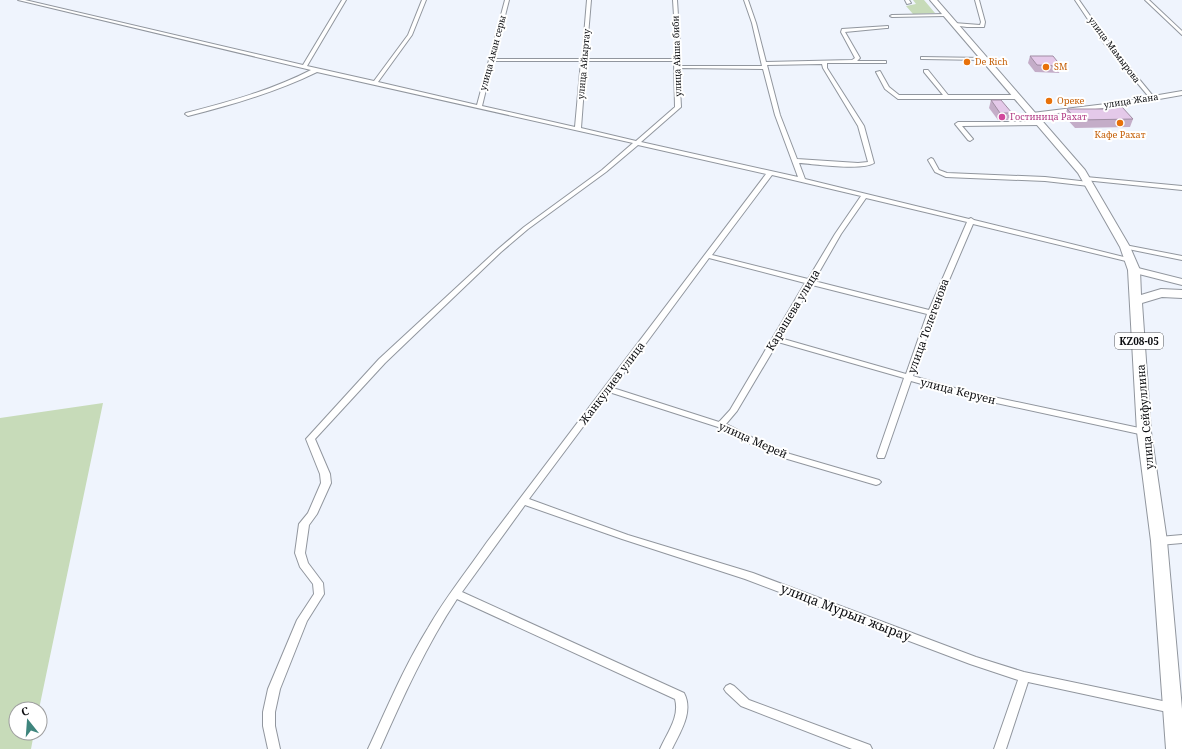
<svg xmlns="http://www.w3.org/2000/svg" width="1182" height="749" font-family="'Noto Serif',serif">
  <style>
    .green { fill: #c7dbb9 }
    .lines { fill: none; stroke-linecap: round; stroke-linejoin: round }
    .street-casing { stroke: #91969e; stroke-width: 2 }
    .secondary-casing { stroke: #91969e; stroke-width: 2 }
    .primary-casing { stroke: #91969e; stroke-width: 2 }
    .street { fill: #fff; fill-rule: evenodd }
    .secondary { fill: #fff; fill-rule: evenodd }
    .primary { fill: #fff; fill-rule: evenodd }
    .wall { fill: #c4adc8 }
    .building { fill: #e4c9e9; stroke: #a08da3 }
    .food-dot { fill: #e8710a; stroke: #fff; stroke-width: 1.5 }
    .hotel-dot { fill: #d1479c; stroke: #fff; stroke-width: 1.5 }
    .labels { text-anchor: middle; stroke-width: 4; stroke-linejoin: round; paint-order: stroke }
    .far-street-label { font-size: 9px; fill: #0c0d10; stroke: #fff }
    .far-food-label { font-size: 9px; fill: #c56008; stroke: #fff; text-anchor: start }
    .far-hotel-label { font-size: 9px; fill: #b23c85; stroke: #fff; text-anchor: start }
    .shield { fill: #fff; stroke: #555658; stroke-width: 1 }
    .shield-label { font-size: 10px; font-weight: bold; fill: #0c0d10 }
    .street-label { font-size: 11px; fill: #0c0d10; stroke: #fff }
    .near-street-label { font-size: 13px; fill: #0c0d10; stroke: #fff }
  </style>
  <rect width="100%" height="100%" fill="#eff4fd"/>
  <g class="green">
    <path d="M913,0H924L935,13L913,14L906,6L916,4Z"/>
    <path d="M103,403L39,709H16V733H34L31,749H0V418Z"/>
  </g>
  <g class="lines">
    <defs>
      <g id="street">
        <path d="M18,0H25L303,65L342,0H346L307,66L374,81L408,35L422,0H426L412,35L378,82L477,105L505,0H509L494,59H582L587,0H591L586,59H674L676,47L673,0H677L680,47L679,66H762L752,23L744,0H748L756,23L766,62L852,60L855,58L841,32L842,29L888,26V28H886L845,32L860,58L857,61H886V63H827V68L864,126L874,163C862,171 815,164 799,163L805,179L969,219L971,218L974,220L1132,259L1133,260L1130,262L973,224L935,313L913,376L965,391L1144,429L1147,430L1148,432L1147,434L1144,435L964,396L911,381L885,456L884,458H878L877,456L904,378L778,342L737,411L726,424L763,443L790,454L879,480L881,482L879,484L876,485L784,458L757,447L718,427L609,392L529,499L628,535L753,573L976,657L1024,672L1172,703L1176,705L1178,708L1176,711L1172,713L1028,682L1006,749H994L1018,680L970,664L745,579L622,539L525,505L462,592L684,693C694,712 680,732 672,749H660C667,733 680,717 675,699L457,599C426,646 403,697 380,749H368C387,708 404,667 428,628C445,598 467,571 487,542L766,174L638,145L606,172L528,229L501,252L385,363L315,439L330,474L331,483L317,514L309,525L305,553L308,563L323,583L324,594L307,621L280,689L275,712V726L280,749H268L263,726V712L268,689L297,620L314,594L313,584L300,567L295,553L299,524L308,513L321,483L320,474L306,439L379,359L497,250L524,227L602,170L633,143L317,72C276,92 232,105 188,116L185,114L186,113C229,102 272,90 311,70ZM493,61H581L575,127L482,106ZM586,61H674L675,107L636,141L581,128ZM822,64L823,68L858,126L868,162L858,163L797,159L780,115L767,65ZM679,68L763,69L775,115L798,177L641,142L681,107ZM772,175L861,196L835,234L808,279L712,255ZM866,198L967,222L929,310L814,281L841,234ZM709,258L805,283L730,410L719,422L613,388ZM812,285L927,314L906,374L780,338Z"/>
        <path d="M905,0H909L911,3L907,4Z"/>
        <path d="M975,0H979L985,22L984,27H967L952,25V23H954L980,25L981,22Z"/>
        <path d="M1075,0H1079L1107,40L1153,96L1182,91V95L1114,107L1030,116V114L1032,113L1114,103L1149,97L1103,42Z"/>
        <path d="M1145,0H1149L1182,31V35Z"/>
        <path d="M948,14V16H946L892,17L890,16L892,15Z"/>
        <path d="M921,57L984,58L986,59L984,60L923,59H921Z"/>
        <path d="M924,70H928L948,95H1017L1020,97L1017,99H898L885,89L876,72L880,71L889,87L899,95H943L924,72Z"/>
        <path d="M1040,122L1043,124L1042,125L962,126L973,139L970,141L968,140L955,124L958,122Z"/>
        <path d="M931,158L933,159L939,170L947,173L1045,177L1089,182L1092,184L1089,186L1045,181L946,177L935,172L928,160Z"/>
        <path d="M1086,177L1182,186V190L1084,180L1083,179Z"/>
        <path d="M1125,245L1182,256V260L1123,248L1122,247Z"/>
        <path d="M1182,535V543L1159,545L1156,543L1154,541L1156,539L1159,537Z"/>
        <path d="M730,684L734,686L749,700L870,745L872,749H852L741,706L726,692L724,689L726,686Z"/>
      </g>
      <path id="secondary" d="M1134,267L1182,279V285L1131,272L1129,270L1131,268Z"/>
      <path id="primary" d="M930,0H937L1085,170L1130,247L1140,270L1141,295L1161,289L1182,290V298L1162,297L1142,303L1151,432L1167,541L1182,709V749H1166L1151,541L1137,432L1128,270L1120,247L1078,173Z"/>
    </defs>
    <use href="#street" class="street-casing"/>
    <use href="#secondary" class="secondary-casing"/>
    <use href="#primary" class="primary-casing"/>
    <use href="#street" class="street"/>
    <use href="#secondary" class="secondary"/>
    <use href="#primary" class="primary"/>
  </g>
  <g class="wall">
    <path d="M1030,56L1061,66L1059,73L1035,72L1028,63Z"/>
    <path d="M991,100L1012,113L1011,120H998L989,108Z"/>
    <path d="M1108,107L1133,119L1130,127L1075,128L1065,117L1067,109H1108Z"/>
  </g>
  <g class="building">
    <path d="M1030,56H1053L1061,66L1037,65Z"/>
    <path d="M991,100H1001L1012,113H1000Z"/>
    <path d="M1108,107H1122L1133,119L1077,120L1067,109H1110Z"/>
  </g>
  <g class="food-dot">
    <circle cx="967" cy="62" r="4"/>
    <circle cx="1046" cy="67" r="4"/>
    <circle cx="1049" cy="101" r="4"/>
    <circle cx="1120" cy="123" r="4"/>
  </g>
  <circle class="hotel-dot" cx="1002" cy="117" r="4"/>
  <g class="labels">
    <g class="far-street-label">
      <text transform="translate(1114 50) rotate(53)" y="3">улица Мамырова</text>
      <text transform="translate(493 53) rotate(-75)" y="3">улица Акан серы</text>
      <text transform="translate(677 56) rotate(-92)" y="3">улица Айша биби</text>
      <text transform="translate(584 64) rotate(-85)" y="3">улица Айыртау</text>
      <text transform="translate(1131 101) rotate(-9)" y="3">улица Жана</text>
    </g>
    <g class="far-food-label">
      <text x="975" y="65">De Rich</text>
      <text x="1054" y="70">SM</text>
      <text x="1057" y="104">Ореке</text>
      <text x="1120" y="138" text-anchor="middle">Кафе Рахат</text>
    </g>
    <g class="far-hotel-label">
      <text x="1010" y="120">Гостиница Рахат</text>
    </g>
    <rect class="shield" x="1115" y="333" width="48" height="16" rx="3"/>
    <g class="shield-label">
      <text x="1139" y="345">KZ08-05</text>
    </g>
    <g class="street-label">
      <text transform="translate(793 310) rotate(-59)" y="4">Карашева улица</text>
      <text transform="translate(928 326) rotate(-70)" y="4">улица Толегенова</text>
      <text transform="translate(612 383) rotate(-53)" y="4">Жанкулиев улица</text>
      <text transform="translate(958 391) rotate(14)" y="4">улица Керуен</text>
      <text transform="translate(1145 417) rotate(-95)" y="4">улица Сейфуллина</text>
      <text transform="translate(753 440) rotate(24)" y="4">улица Мерей</text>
    </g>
    <g class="near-street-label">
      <text transform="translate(846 612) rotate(21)" y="5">улица Мурын жырау</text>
    </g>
  </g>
  <g transform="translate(28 721) rotate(343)"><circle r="19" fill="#ffffff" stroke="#9e9e9f"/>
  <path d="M0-3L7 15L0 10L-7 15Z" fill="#3e857d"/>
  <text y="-6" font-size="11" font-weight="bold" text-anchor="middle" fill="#0c0d10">С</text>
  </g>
</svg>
